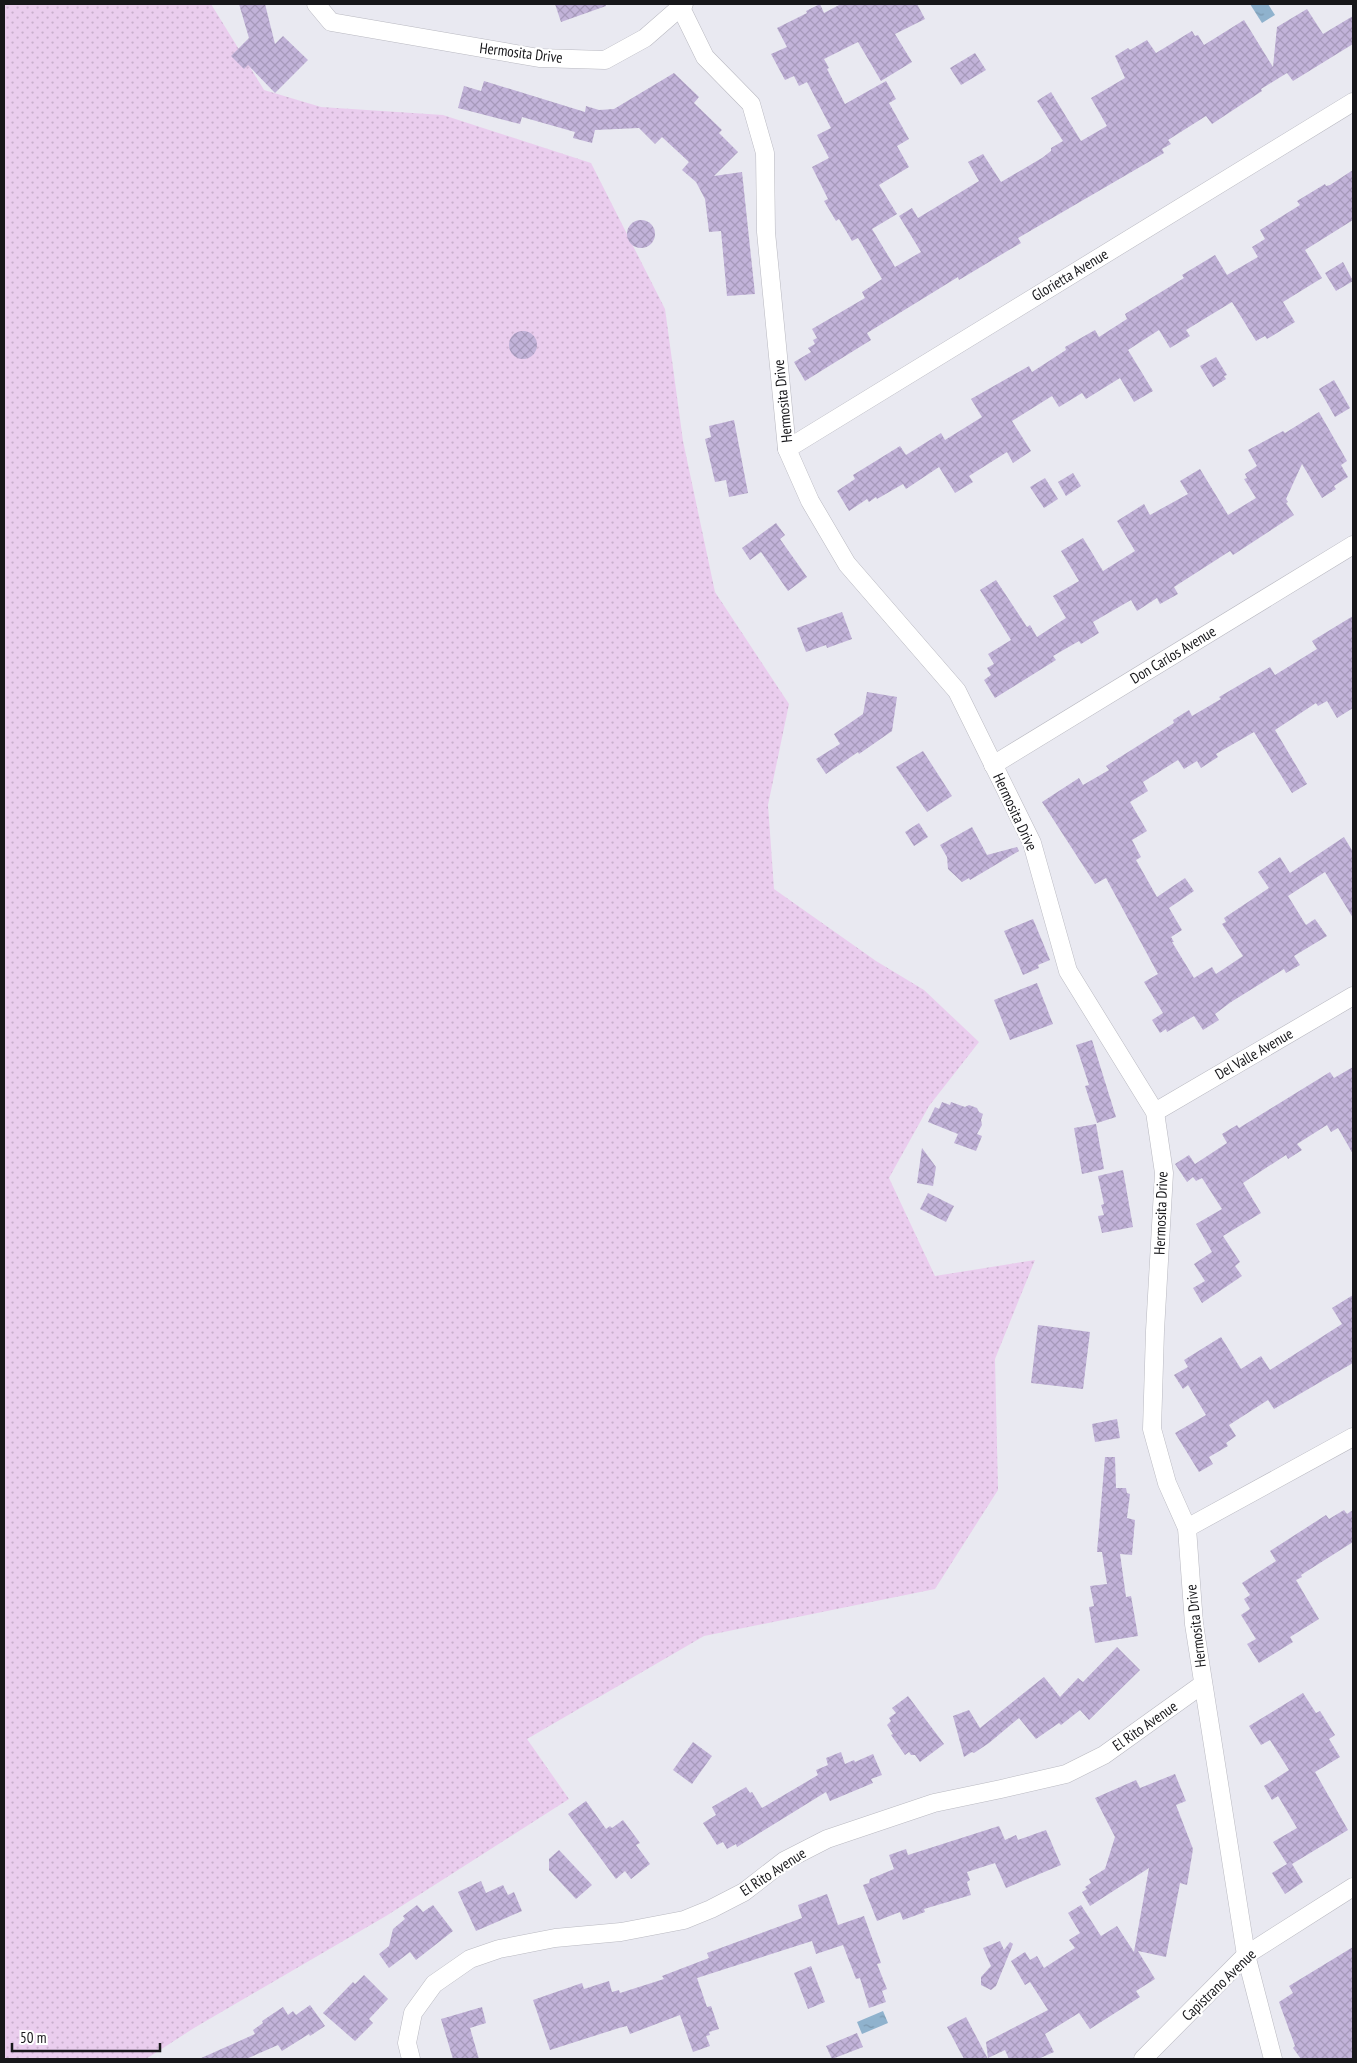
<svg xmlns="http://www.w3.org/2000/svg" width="1357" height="2063" font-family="'PT Sans Narrow',sans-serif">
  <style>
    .grass { fill: url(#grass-dots) }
    .water { fill: url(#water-ripples) }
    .building { fill: url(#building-cross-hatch) }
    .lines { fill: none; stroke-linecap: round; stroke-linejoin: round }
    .minor-casing { stroke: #b9b9c1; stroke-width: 19 }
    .minor { stroke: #fff; stroke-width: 18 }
    .labels { text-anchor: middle; stroke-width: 4.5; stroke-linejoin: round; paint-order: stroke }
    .street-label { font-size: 15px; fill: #17171a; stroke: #fff }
  </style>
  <defs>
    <pattern id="grass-dots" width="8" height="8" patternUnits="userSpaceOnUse" patternTransform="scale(1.25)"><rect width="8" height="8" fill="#eacdee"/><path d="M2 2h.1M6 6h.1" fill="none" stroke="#c8afcc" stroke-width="1.8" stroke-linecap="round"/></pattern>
    <pattern id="water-ripples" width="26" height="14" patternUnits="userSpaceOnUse" patternTransform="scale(1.25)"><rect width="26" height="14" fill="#8fb2cd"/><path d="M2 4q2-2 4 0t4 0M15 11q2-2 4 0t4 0" fill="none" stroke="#7b98af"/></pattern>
    <pattern id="building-cross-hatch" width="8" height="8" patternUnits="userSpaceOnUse" patternTransform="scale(1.25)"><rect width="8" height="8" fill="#c2b3d9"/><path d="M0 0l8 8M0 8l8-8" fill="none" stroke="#a699ba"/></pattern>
  </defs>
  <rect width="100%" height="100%" fill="#e9e9f1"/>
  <path class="grass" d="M4,4H211L264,90L321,107L443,115L591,163L665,309L683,441L715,592L789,704L768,805L774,889L876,961L924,990L979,1042L929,1106L889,1178L935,1276L1035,1260L995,1359L998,1490L935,1589L704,1636L527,1739L569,1799L386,1916L194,2028L146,2059H4Z"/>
  <g class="water">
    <path d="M1250,4H1268L1275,15L1262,23Z"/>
    <path d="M883,2011L888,2023L862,2034L857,2022Z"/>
  </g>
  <g class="building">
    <path d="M239,4H265L275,44L283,36L308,60L275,93L248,65L244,69L231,56L249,38Z"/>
    <path d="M555,4H605L606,6L561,22Z"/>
    <path d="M820,4L824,13L841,4H917L925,19L895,34L912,62L881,81L858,42L824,59L829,68L827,69L845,104L886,81L896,99L889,103L909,139L897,146L909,167L879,185L897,214L872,229L895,267L921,252L899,216L912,208L918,218L979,181L968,162L983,154L1001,182L1042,158L1051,151V148L1063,141L1037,101L1051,92L1081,141L1107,126L1091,98L1125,78L1115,56L1128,48L1130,50L1147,40L1156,53L1192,31L1195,36L1198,35L1204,45L1244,20L1273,67L1277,27L1307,9L1323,34L1353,16V44L1293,81L1287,73L1261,89L1262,91L1212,124L1206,116L1168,140L1171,144L1162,149L1164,153L1018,238L1021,243L1009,250L959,280L958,277L867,333L871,340L805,381L794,362L811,352L808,348L815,344L813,340L817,338L812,329L865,298L862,292L882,279L858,238L852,241L839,219L836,221L824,201L828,199L812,167L829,158L817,135L831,128L807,82L799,86L794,76L785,80L771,54L787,47L777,28L807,13L806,11Z"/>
    <path d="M975,53L986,70L961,85L950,68Z"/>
    <path d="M674,73L699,97L694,103L722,130L719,133L738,152L714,176L742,172L755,294L727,296L721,231L709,232L705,199L696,182L682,170L689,162L662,137L655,144L639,128L595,130L592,143L573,138L575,132L522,117L520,124L458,108L464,86L481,91L484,81L585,112L586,106L599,110L614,109Z"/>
    <path d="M1353,170V220L1305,250L1322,278L1283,302L1295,322L1267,339L1265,336L1256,341L1232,302L1186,330L1190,336L1170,348L1159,330L1128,350L1153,391L1134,402L1120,378L1086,399L1082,393L1059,407L1052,396L1012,421L1031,451L1013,463L1007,452L969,476L973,482L955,493L939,467L906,489L903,484L877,499L876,497L869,502L867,499L849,511L837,491L855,479L853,475L900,446L906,455L941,433L945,440L982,417L971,399L1029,366L1032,372L1066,350L1065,347L1095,330L1099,337L1127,319L1125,314L1184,278L1182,275L1215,255L1227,275L1258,257L1252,247L1265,239L1260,230L1300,205L1297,201L1325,184L1326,186L1330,185Z"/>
    <circle cx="641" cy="234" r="14"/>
    <path d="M1343,262L1353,281L1336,291L1325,273Z"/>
    <circle cx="523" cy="345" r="14"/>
    <path d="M1216,357L1227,375L1224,376L1226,379L1213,387L1200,366Z"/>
    <path d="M1334,380L1350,408L1335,417L1319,389Z"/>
    <path d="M1319,412L1347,461L1341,465L1348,477L1334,486L1336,489L1322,498L1302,464L1286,499L1288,502L1286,503L1294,515L1233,555L1230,551L1174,587L1178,594L1160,604L1157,598L1137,611L1131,600L1093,622L1099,633L1081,644L1079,641L1053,656L1056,660L995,698L984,680L991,675L987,668L994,664L988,654L1011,640L980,590L996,580L1027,627L1030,625L1037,637L1066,618L1053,596L1079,581L1061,551L1083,538L1103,571L1135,551L1117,521L1144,504L1150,515L1188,494L1180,481L1200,469L1228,515L1256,498L1244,479L1247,478L1245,474L1257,466L1248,450L1283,431L1285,433Z"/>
    <path d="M734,420L748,493L729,497L726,480L715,482L705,439L711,437L709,426Z"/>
    <path d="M1073,473L1081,486L1066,496L1058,482Z"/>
    <path d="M1045,478L1058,499L1044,508L1030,487Z"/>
    <path d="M776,523L785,535L780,539L807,577L788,591L761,552L750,560L742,548Z"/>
    <path d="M842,612L852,639L827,648L826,645L806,652L797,628Z"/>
    <path d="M1353,616V708L1337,718L1327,701L1318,706L1316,703L1275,730L1307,784L1292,793L1254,732L1216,754L1218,757L1201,768L1197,761L1184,769L1178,760L1143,782L1148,791L1130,802L1147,831L1132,840L1141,857L1136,860L1157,897L1185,878L1194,891L1169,908L1182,930L1171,937L1174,942H1172L1194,978L1212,967L1216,974L1243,956L1222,924L1226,922L1224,918L1269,888L1258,872L1280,857L1290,873L1344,837L1353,852V918L1325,872L1288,896L1306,925L1315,919L1327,936L1294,956L1300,965L1286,973L1284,969L1231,1002L1215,1014L1219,1020L1203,1030L1194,1016L1167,1032L1166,1029L1160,1033L1152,1020L1163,1013L1144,982L1158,974L1106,878L1095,884L1042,802L1079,778L1083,785L1109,770L1106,766L1174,723L1173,720L1189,710L1192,716L1221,699L1219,697L1270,667L1275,675L1317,649L1312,641Z"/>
    <path d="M867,692L897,697L892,731L859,754L858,752L826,774L816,759L840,744L834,734L863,714Z"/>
    <path d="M923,751L952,796L927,812L896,767Z"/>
    <path d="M919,823L928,837L914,846L905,832Z"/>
    <path d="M972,827L987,855L1017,847L1019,851L970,880L969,878L962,882L948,869L947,857L940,845Z"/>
    <path d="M1033,919L1050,960L1038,965L1039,968L1023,975L1004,931Z"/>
    <path d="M1037,983L1053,1024L1010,1040L994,1000Z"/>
    <path d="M1092,1040L1116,1117L1097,1123L1085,1086L1089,1085L1076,1045Z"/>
    <path d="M1353,1067V1154L1338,1128L1331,1132L1327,1125L1297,1144L1302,1150L1288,1159L1286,1155L1243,1183L1261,1213L1223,1236L1240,1262L1235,1266L1242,1276L1202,1303L1193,1288L1205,1281L1194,1264L1212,1252L1196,1224L1222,1209L1202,1178L1196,1181L1193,1177L1187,1182L1175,1164L1189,1155L1195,1164L1227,1143L1222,1134L1237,1125L1239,1128L1330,1072L1334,1078Z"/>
    <path d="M942,1102L950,1105L951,1102L965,1107L969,1105L977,1108L979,1112L983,1114L981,1120L982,1125L977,1134L982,1136L976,1151L954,1143L958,1134L928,1122L935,1107L939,1109Z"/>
    <path d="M1096,1124L1104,1169L1082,1174L1074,1128Z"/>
    <path d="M922,1148L936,1167L933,1186L917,1183Z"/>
    <path d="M1123,1170L1133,1227L1102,1233L1098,1216L1104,1215L1101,1205L1104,1204L1098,1176Z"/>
    <path d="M928,1193L954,1206L946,1222L920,1209Z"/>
    <path d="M1353,1295V1363L1274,1409L1268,1400L1229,1425L1236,1436L1226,1443L1228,1446L1209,1457L1213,1464L1199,1472L1175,1433L1206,1415L1188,1385L1183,1389L1174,1375L1188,1367L1184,1360L1221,1337L1241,1369L1261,1356L1270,1370L1342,1324L1332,1308Z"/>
    <path d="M1038,1325L1090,1332L1083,1389L1031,1383Z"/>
    <path d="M1117,1419L1120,1438L1095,1442L1092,1424Z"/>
    <path d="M1105,1457H1115L1116,1488H1126L1127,1493L1130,1494L1127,1518L1135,1520L1132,1555L1120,1554L1126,1597L1131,1596L1138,1636L1095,1643L1089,1607L1094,1606L1090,1586L1107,1584L1102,1552H1097Z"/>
    <path d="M1344,1510L1347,1514L1353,1510V1542L1301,1575L1302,1577L1296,1580L1319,1619L1290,1637L1293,1642L1259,1663L1247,1644L1256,1639L1241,1615L1250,1609L1244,1599L1250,1595L1242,1583L1276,1561L1270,1551L1326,1515L1329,1519Z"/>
    <path d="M1117,1647L1140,1670L1089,1720L1080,1710L1061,1725L1059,1723L1036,1739L1019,1718L989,1743L974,1753L972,1752L964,1757L953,1716L969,1710L980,1728L1044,1677L1060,1697L1078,1678L1083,1682Z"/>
    <path d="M1303,1693L1316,1713L1320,1711L1335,1735L1329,1739L1340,1757L1315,1772L1348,1830L1292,1864L1303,1882L1285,1894L1272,1873L1287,1864L1273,1842L1297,1828L1278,1796L1272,1800L1264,1786L1289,1770L1270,1740L1261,1745L1249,1726Z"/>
    <path d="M908,1696L944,1744L920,1762L915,1755H911L909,1752L905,1755L891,1735L893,1734L887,1725L891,1721L889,1718L896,1713L892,1708Z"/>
    <path d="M693,1742L712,1756L692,1784L673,1770Z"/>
    <path d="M841,1752L845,1764L854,1760L855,1762L873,1754L882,1775L871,1779L873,1783L830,1801L826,1792L737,1847L736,1844L727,1849L723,1842L717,1845L703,1823L716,1815L712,1807L746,1787L750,1793L752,1792L762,1808L818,1775L816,1770L828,1765L826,1758Z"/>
    <path d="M1175,1774L1186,1801L1176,1805L1193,1849L1187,1885L1180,1883L1166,1957L1138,1951L1155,1979L1136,1991L1140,1997L1090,2029L1079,2013L1045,2034L1054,2052L1038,2059H1009L1005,2050L988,2058L986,2042L1048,2010L1030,1982L1025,1985L1011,1961L1025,1952L1030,1960L1037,1956L1044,1968L1075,1948L1069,1940L1080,1933L1068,1913L1081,1905L1101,1936L1117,1926L1134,1952L1149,1868L1090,1906L1082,1892L1087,1889L1085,1887L1091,1883L1089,1879L1105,1869L1115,1837L1095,1798L1136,1780L1140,1788Z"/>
    <path d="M586,1801L606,1829L610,1826L612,1828L623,1820L640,1843L636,1845L650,1864L631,1879L625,1871L616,1879L568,1814Z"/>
    <path d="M999,1826L1005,1840L1016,1835L1018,1840L1046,1830L1061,1865L1006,1888L995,1863L967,1872L970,1880L967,1882L971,1895L924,1909L925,1912L903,1920L900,1912L877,1921L863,1885L869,1883L870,1879L894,1869L889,1855L906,1849L908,1855Z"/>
    <path d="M559,1850L592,1885L576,1899L549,1870V1859Z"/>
    <path d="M481,1881L486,1893L503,1885L508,1895L514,1892L522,1911L476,1931L458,1892Z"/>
    <path d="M827,1894L838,1925L864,1916L881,1963L877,1964L887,1989L882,1991L886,2002L869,2008L860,1978L856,1979L843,1945L816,1954L812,1941L697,1978L707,2007L711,2006L719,2029L709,2032L710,2035L706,2036L710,2046L693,2052L680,2015L630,2034L627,2026L619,2028L550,2050L533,2000L582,1983L584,1989L609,1981L612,1992L619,1990L620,1993L664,1979L662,1976L709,1958L707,1953L802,1918L798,1905Z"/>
    <path d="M417,1905L423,1912L433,1905L453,1931L416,1960L410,1952L389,1968L379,1954L389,1946L393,1929L405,1919L403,1916Z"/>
    <path d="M1000,1941L1004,1950L1010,1942L1013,1944L996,1986L991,1990L981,1985V1977L991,1966L983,1948Z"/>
    <path d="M1353,1947V2059H1301L1293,2048L1295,2046L1279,2002L1293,1993L1289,1986Z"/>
    <path d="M811,1966L825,2002L808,2009L794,1973Z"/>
    <path d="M364,1975L388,1999L369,2019L373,2023L355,2041L323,2013L353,1982L355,1984Z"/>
    <path d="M310,2005L325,2026L310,2036L309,2034L282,2051L278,2045L246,2059H199L255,2034L253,2030L263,2023L262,2021L283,2007L288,2015L293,2011L296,2015Z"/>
    <path d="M482,2007L486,2023L470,2028L479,2059H453L441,2019Z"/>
    <path d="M966,2017L988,2059H964L947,2027Z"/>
    <path d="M857,2033L863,2047L832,2059L826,2046Z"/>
  </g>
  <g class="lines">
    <defs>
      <g id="minor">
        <path d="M316,4L331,22L539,58L605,60L645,38L684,4"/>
        <path d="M680,6L705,57L751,104L765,153L766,232L787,449L810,501L847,564L957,691L1032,843L1068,971L1155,1112L1164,1173L1155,1331L1152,1429L1167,1483L1187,1528L1194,1624L1246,1955L1273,2059"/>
        <path d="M787,449L1353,102"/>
        <path d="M993,765L1353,545"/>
        <path d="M1155,1112L1353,996"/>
        <path d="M1187,1528L1353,1437"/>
        <path d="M411,2059L407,2043L413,2013L434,1984L470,1959L499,1949L555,1938L621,1932L684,1920L711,1909L744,1892L784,1861L827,1839L934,1803L1001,1789L1066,1774L1104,1755L1203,1684"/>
        <path d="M1143,2059L1246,1955L1353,1887"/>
      </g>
    </defs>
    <use href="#minor" class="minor-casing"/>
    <use href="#minor" class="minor"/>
  </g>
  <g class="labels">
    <g class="street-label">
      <text transform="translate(521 53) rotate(7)" y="5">Hermosita Drive</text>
      <text transform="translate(1070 275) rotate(-31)" y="5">Glorietta Avenue</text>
      <text transform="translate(783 401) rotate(-96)" y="5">Hermosita Drive</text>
      <text transform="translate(1173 655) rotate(-31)" y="5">Don Carlos Avenue</text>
      <text transform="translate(1015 812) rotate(65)" y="5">Hermosita Drive</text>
      <text transform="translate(1254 1054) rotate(-30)" y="5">Del Valle Avenue</text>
      <text transform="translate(1161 1213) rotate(-88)" y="5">Hermosita Drive</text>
      <text transform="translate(1196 1626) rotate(-97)" y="5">Hermosita Drive</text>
      <text transform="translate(1145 1726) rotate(-35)" y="5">El Rito Avenue</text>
      <text transform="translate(773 1872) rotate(-33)" y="5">El Rito Avenue</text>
      <text transform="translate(1219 1985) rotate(-44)" y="5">Capistrano Avenue</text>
    </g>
  </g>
  <rect width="1357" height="2063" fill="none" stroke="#17171a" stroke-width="10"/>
  <path d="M12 2043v8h148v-8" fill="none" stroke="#17171a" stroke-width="2.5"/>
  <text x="20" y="2043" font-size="15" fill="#17171a" stroke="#ffffff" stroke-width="4" paint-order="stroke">50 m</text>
</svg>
